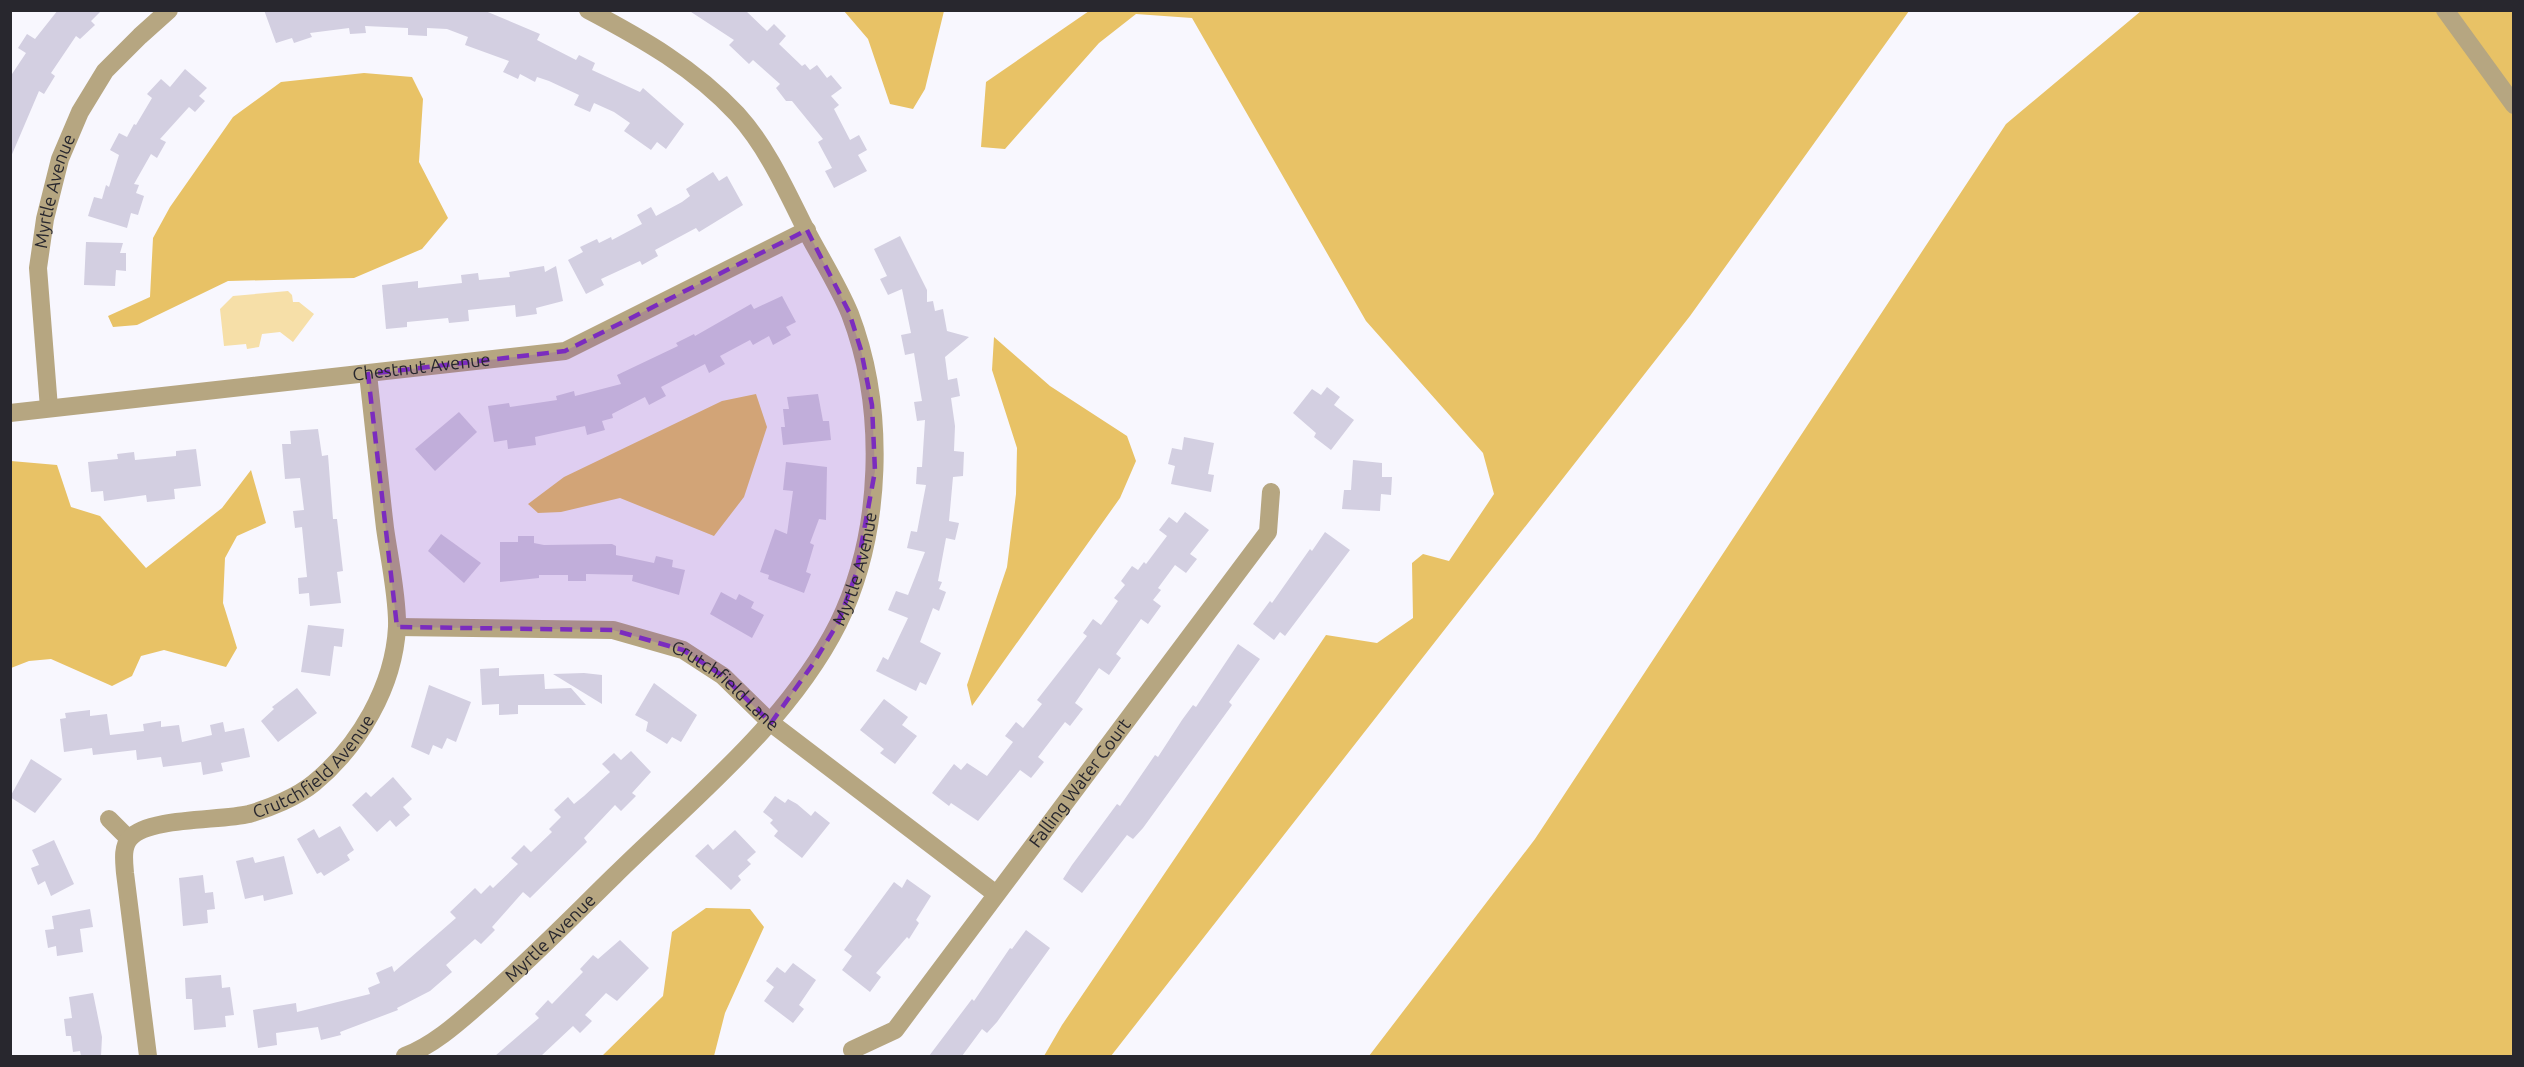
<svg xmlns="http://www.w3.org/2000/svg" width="2524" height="1067" font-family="Ubuntu,sans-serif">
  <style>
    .green { fill: #f6dfa8 }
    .forest { fill: #e8c266 }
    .building { fill: #d3cfe1 }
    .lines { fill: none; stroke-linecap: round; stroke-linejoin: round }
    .street { stroke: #b6a681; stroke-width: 18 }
    .marked { fill: #7b2cbf; fill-opacity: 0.2; stroke: #7b2cbf; stroke-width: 4.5; stroke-dasharray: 12 8; stroke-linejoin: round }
    .labels { text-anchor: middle; stroke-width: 6; stroke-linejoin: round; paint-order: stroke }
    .street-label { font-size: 18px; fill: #28272e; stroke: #f8f7fe }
  </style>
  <rect width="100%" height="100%" fill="#f8f7fe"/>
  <path class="green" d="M288,291L292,295L293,302H299L314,314L293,342L280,332L262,334L259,347L247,349L246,344L224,346L220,309L233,296Z"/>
  <g class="forest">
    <path d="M844,11H944L925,89L913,109L890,104L868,39Z"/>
    <path d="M1089,11H1909L1690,316L1111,1056H1044L1062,1025L1326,635L1377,643L1413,618L1412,563L1423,554L1449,561L1494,494L1483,453L1366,321L1192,18L1136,14L1099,43L1005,149L981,147L986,82Z"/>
    <path d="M2141,11H2437L2513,114V1056H1369L1535,839L2006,124Z"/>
    <path d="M2452,11H2513V95Z"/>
    <path d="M364,73L412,77L423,99L419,162L448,218L422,249L354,278L228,281L137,325L113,327L108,316L150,297L153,238L170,207L233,117L281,82Z"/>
    <path d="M994,337L1050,386L1127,436L1136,461L1120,498L972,706L967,685L1007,567L1016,494L1017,448L992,370Z"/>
    <path d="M756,394L767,427L744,497L714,536L620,498L561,512L538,513L528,504L564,477L722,401Z"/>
    <path d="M11,461L57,465L71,507L100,516L146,568L222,508L251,470L266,523L237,536L225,558L223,603L237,648L226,667L164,650L141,656L132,676L112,686L51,659L29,661L11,668Z"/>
    <path d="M706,908L750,909L764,927L725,1013L714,1056H602L663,996L672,932Z"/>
  </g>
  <g class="building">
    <path d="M58,10H102L91,21L95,25L80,39L76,36L51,73L55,76L44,94L39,91L10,159V77L26,53L18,48L27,34L35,39Z"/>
    <path d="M264,10H483L540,34L537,40L576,60L579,55L595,63L592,70L640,92L643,88L684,124L666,149L657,142L651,150L624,131L630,123L614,112L594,103L590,112L574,105L579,95L549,81L537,77L535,82L520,74L518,79L503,72L509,61L465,45L468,37L447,29L427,28V36L408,35V28L365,26L366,33L350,34L349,28L310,33L312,37L294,43L292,38L276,43Z"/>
    <path d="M688,10H745L767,31L774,24L786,36L779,44L802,66L805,64L810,70L817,65L827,78L831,75L842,88L831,96L839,105L834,109L850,140L859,135L867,150L858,155L867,171L834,188L825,171L832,168L818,142L823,139L792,101H786L776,88L780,84L753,60L749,64L729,45L734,40Z"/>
    <path d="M185,69L207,88L199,96L205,101L195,112L189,107L160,139L166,142L157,158L151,154L134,184L139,185L136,193L144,196L138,215L131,213L127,228L88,216L94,197L102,199L106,185L109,187L119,155L110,150L119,133L127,137L134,124L136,125L152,98L147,94L161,79L170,87Z"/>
    <path d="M713,172L719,181L727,176L743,205L699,232L696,228L655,250L658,256L642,265L640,261L601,279L604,285L586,294L568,260L583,252L580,247L597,239L599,243L611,237L612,240L642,224L637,215L651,207L656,216L682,202L690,196L686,189Z"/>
    <path d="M900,236L927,290V302L933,301L935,311L943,309L947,331L969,337L945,357L948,380L957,378L960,396L951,398L955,426L954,451L964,452L963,476L953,477L949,521L959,523L955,540L946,538L938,581L942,582L939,589L946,592L939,611L933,608L920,642L941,653L926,685L920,682L916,691L876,671L883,657L888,660L908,618L888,610L896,591L908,595L925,552L907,548L911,531L917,532L926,485L916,484L917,467H922L925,420L917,421L914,402L922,401L914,353L905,355L901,335L911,333L902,289L888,295L880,279L887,276L874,249Z"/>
    <path d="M86,242L123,243L120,253H126V271L116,270L115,286L84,285Z"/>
    <path d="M544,266L545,272L556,266L563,301L536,308L537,314L516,317L515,305L468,310L469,321L449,323L448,318L407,322V327L386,329L382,285L418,281V288L462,283L461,275L478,273L479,280L510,277L509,272Z"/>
    <path d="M782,296L796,322L786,327L791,335L773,345L769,336L753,345L750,340L720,356L725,364L709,373L705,364L661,387L666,396L649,405L645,397L612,414L613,418L602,421L605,430L587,435L585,426L535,437L536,445L508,449L507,440L494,442L488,406L509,403L510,407L557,400L556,396L574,391L575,396L621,384L617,375L678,346L676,343L694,334L695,336L751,304L754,309Z"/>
    <path d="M1327,387L1340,397L1334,405L1354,420L1331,450L1314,437L1316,433L1293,413L1312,389L1321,395Z"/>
    <path d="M818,394L823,421H829L831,440L783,445L781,427H785L783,409H789L787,397Z"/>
    <path d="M459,412L477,432L435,471L415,449Z"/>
    <path d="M318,429L322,456L328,455L333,519H337L343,571L337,572L341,603L310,606L309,593L299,594L298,578L307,577L302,527L295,528L293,511L304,510L300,478L285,479L282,444H291L290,431Z"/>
    <path d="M1184,437L1214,443L1208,474L1214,475L1211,492L1171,484L1175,466L1168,464L1172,448L1182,450Z"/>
    <path d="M196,449L201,486L174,489L175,499L147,502L146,495L104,501L103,491L91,492L88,462L118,459L117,454L134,452L135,460L176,456V451Z"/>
    <path d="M1353,460L1382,463V477H1392L1391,495L1381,494L1380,511L1342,509L1344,490H1351Z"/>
    <path d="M786,462L827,467L826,520L819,519L810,543L814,545L806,572L811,574L804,593L768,579L769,575L760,572L775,529L787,534L793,491L783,490Z"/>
    <path d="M1185,512L1209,530L1190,554L1197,559L1186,573L1175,565L1158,588L1161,590L1153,600L1161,606L1148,624L1141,619L1116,654L1121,658L1109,675L1099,668L1075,703L1083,709L1070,726L1065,722L1038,757L1044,762L1031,778L1020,770L978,821L951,803L949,806L932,793L954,764L961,770L967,763L987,776L1013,742L1005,736L1016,722L1023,728L1042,704L1037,700L1087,636L1083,633L1093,619L1101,625L1118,601L1114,598L1125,585L1121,581L1132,566L1138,570L1144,562L1146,564L1167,536L1159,530L1169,517L1177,523Z"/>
    <path d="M1325,532L1350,550L1285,636L1280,632L1274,640L1253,624L1270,601L1272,603L1310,549L1312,551Z"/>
    <path d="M441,534L481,563L464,583L428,551Z"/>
    <path d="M518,536H534V543L544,545L612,544L616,546V555L654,563L656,556L673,560L672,567L685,570L679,595L632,581L633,575L586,574V581H568V575H539V578L500,582V542H518Z"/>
    <path d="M721,592L736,600L739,594L754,602L751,608L764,615L752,638L710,614Z"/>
    <path d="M308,625L344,629L342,647L334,646L330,676L301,672Z"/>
    <path d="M1238,644L1260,659L1229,702L1232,705L1143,828L1133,839L1127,835L1082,893L1063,879L1072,865L1117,804L1120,806L1155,755L1158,757L1182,720L1193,705L1196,707Z"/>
    <path d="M499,668V676L544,674L545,689L571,688L586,705H518V714L499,715V704L482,705L480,669Z"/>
    <path d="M584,673L602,675V704L553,674Z"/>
    <path d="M654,683L697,715L681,742L672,737L667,744L646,731L648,722L635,715Z"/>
    <path d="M429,685L471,702L456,742L447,738L442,749L433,745L429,755L411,747Z"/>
    <path d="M297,688L317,713L278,742L261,721L274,709L272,707Z"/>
    <path d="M884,699L908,717L902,725L917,736L895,764L880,753L884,749L860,730Z"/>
    <path d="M90,710V716L107,714L110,735L144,731L143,724L161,721V727L179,725L182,742L212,735L210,725L223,722L225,732L244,728L250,757L221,763L223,771L203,775L201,762L163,767L161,757L137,760L136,750L93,755L92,748L64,752L60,719L66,718L65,713Z"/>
    <path d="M631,751L651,772L632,793L636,796L621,811L615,805L584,838L587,842L530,898L523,892L492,927L495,930L481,944L475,939L446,965L452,972L430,991L397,1008L398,1010L340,1032L341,1035L321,1040L318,1027L276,1033L277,1045L258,1048L253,1010L296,1003L297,1012L370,994L368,988L380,983L376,973L392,966L394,972L456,918L450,912L475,888L481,894L490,885L493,888L518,864L511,858L524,845L531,852L552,832L549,829L561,817L554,810L568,797L574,804L584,796L610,772L602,764L614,753L621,760Z"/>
    <path d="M31,759L62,779L35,813L10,797Z"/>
    <path d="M393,777L412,799L403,807L410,815L396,827L390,820L377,832L352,805L366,792L371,797Z"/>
    <path d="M775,796L785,803L788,799L797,804L811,816L815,811L830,823L802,858L774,836L778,831L770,823L773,820L763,812Z"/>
    <path d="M340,826L354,850L347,855L350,860L324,876L321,872L317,874L297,839L314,829L319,838Z"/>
    <path d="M735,830L756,852L747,860L751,864L738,876L741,880L731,890L695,856L708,844L713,850Z"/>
    <path d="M54,840L74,884L51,896L45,881L38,885L31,868L39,865L32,850Z"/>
    <path d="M284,856L293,894L264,901L263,895L245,899L236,861L253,857L255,863Z"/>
    <path d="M203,875L205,893L213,892L215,909L207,910L208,923L183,926L179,878Z"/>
    <path d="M907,879L931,896L916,920L919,923L909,939L907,937L876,973L881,977L870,992L842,970L852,956L844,950L894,882L902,888Z"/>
    <path d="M90,909L93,927L80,929L83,952L57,956L56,946L48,948L45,930L54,929L52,916Z"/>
    <path d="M1026,930L1050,948L997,1022L987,1033L982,1029L962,1056H929L972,999L974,1001L1010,948L1012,949Z"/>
    <path d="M620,940L649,968L617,1001L606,993L585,1015L592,1021L580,1033L573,1026L541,1056H495L539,1018L535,1014L548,1000L552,1004L583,972L580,969L593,955L598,959Z"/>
    <path d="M793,963L816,980L799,1005L804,1009L793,1023L764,1001L774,987L766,981L777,967L785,973Z"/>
    <path d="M221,975L222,988L230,987L234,1015L225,1016L226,1027L194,1030L192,999H186L185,978Z"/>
    <path d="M93,993L102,1037L101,1056H81L80,1051L73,1052L71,1036H66L64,1019L72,1018L69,997Z"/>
  </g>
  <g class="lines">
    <g class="street">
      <path d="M2445,10L2514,105"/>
      <path id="s1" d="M49,408L38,268L45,219L60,159L80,112L105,71L140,36L169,10"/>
      <path id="s2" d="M10,413L565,351L807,230"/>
      <path id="s3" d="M397,627L613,630L683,650L723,676L771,723L996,894"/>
      <path d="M109,819L129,839"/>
      <path id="s4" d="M852,1050L895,1030L1268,532L1271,492"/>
      <path id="s5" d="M148,1056L125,873C124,861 122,847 130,838C149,817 221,821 249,814C270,808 297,797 314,783C359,746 394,686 397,627C398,598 389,557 385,528C379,477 374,426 368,374"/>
      <path id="s6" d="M405,1056C434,1045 459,1022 482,1002C528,962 571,918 614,876C692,799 788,723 838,624C883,532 886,408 850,314C838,285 820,257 806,230C786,190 767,147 737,114C694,68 643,39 588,10"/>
    </g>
  </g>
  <path class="marked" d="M807,230L849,312L861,350L872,405L875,471L856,574L838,623L813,664L771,723L723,676L683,650L613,630L397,627L368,374L565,351Z"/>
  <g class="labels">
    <g class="street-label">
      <text dy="6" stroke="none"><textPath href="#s1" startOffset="219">Myrtle Avenue</textPath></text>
      <text dy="6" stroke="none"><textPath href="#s2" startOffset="414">Chestnut Avenue</textPath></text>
      <text dy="6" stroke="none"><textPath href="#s6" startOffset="674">Myrtle Avenue</textPath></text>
      <text dy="6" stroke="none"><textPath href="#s3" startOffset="344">Crutchfield Lane</textPath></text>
      <text dy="6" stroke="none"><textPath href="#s5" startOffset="426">Crutchfield Avenue</textPath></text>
      <text dy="6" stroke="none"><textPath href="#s4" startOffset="356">Falling Water Court</textPath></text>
      <text dy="6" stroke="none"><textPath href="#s6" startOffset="188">Myrtle Avenue</textPath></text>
    </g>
  </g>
  <rect width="2524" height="1067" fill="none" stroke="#28272e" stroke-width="24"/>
</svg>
